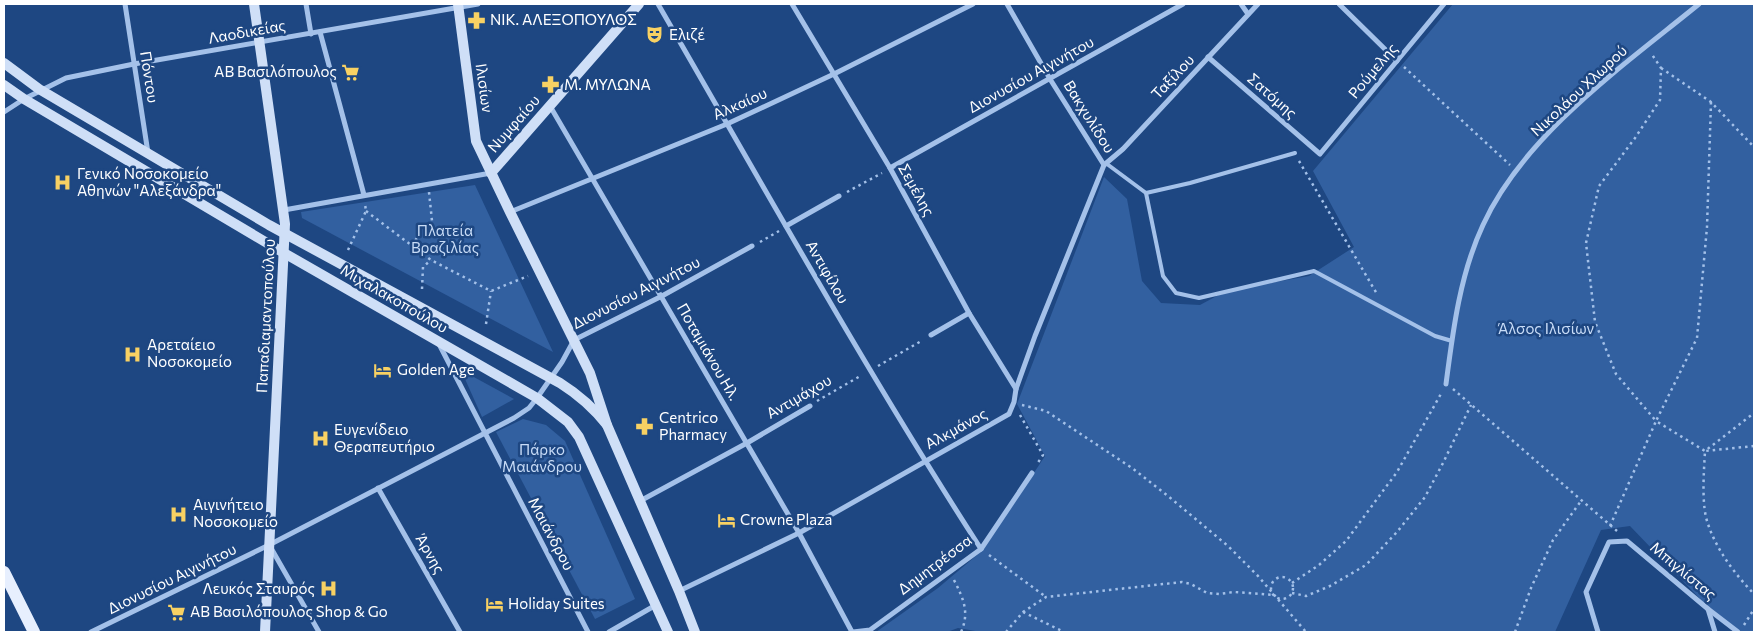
<svg xmlns="http://www.w3.org/2000/svg" width="1758" height="636" font-family="Commissioner,sans-serif">
  <style>
    .green { fill: #3260a0 }
    .lines { fill: none; stroke-linecap: round; stroke-linejoin: round }
    .path { stroke: #a4c1e9; stroke-width: 2.5; stroke-dasharray: 2.5 4; stroke-linecap: butt }
    .lane { stroke: #a4c1e9; stroke-width: 4 }
    .street { stroke: #a4c1e9; stroke-width: 5 }
    .secondary { stroke: #cfdff7; stroke-width: 10 }
    .primary { stroke: #e7effe; stroke-width: 12 }
    .labels { text-anchor: middle; stroke-width: 5; stroke-linejoin: round; paint-order: stroke }
    .poi-label { font-size: 15px; fill: #fff; stroke: #1e4782; text-anchor: start }
    .street-label { font-size: 15px; fill: #fff; stroke: #1e4782 }
    .park-label { font-size: 15px; fill: #c8dcf7; stroke: #1e4782 }
  </style>
  <rect width="100%" height="100%" fill="#1e4782"/>
  <g class="green">
    <path d="M1453,4H1754V632H1741L1704,603L1630,526L1601,530L1555,632H981L958,628L947,632H876L938,588L983,550L1045,456L1017,404L1104,177L1127,199L1142,281L1161,303L1200,305L1226,291L1309,276L1354,247L1313,171Z"/>
    <path d="M475,185L553,352L302,218L301,212Z"/>
    <path d="M461,370L514,399L482,417Z"/>
    <path d="M523,419L546,425L565,441L635,599L595,619L496,432Z"/>
  </g>
  <g class="lines">
    <g class="path">
      <path d="M1404,67L1510,165"/>
      <path d="M1661,68L1711,102L1754,147"/>
      <path d="M1711,102L1707,227L1697,338L1656,421L1705,451L1754,413"/>
      <path d="M1299,161L1377,294"/>
      <path d="M847,192L882,173"/>
      <path d="M366,211L431,260L491,291L528,276"/>
      <path d="M760,242L779,231"/>
      <path d="M411,245L432,221L429,192"/>
      <path d="M348,250L366,211L365,204"/>
      <path d="M422,289L423,267L431,260"/>
      <path d="M486,324L491,291"/>
      <path d="M878,366L923,340"/>
      <path d="M1453,389L1617,531"/>
      <path d="M817,401L862,375"/>
      <path d="M1022,405L1046,411L1132,468L1168,496L1228,546L1258,576L1306,632"/>
      <path d="M1020,415L1043,455L1037,464"/>
      <path d="M1754,446L1705,451C1704,471 1701,505 1708,524C1717,551 1735,574 1754,594"/>
      <path d="M1610,526L1656,421L1616,374L1595,322L1586,243L1599,186L1635,138L1660,100L1661,68L1651,53"/>
      <path d="M989,555L1046,597"/>
      <circle cx="1282" cy="588" r="11"/>
      <path d="M954,580C963,598 970,612 961,632"/>
      <path d="M1292,583L1319,565L1346,541L1397,472L1442,392"/>
      <path d="M1292,593L1306,596L1330,586L1366,565L1397,532L1425,497L1443,463L1471,405"/>
      <path d="M1023,612L1064,632"/>
      <path d="M1744,625L1754,609"/>
      <path d="M1006,632L1023,612L1046,597L1182,582L1191,584L1207,593L1219,594L1234,592L1274,595"/>
      <path d="M1515,632L1531,588L1553,540L1581,501"/>
    </g>
    <g class="lane">
      <path d="M1107,164L1146,193L1190,183L1295,153"/>
      <path d="M1146,193L1163,276L1176,293L1199,298L1314,271L1435,336L1452,341"/>
    </g>
    <g class="street">
      <path d="M125,4L148,153"/>
      <path d="M306,4L311,34"/>
      <path d="M658,4C764,187 866,371 981,549"/>
      <path d="M792,4L890,168L969,313L1016,389"/>
      <path d="M1007,4L1050,79L1104,165"/>
      <path d="M1241,4L1248,14"/>
      <path d="M1339,4L1397,61"/>
      <path d="M320,32L364,195"/>
      <path d="M1208,57L1320,154L1444,4"/>
      <path d="M550,106L799,533L852,632"/>
      <path d="M4,112L24,99L66,78L134,64L478,4"/>
      <path d="M890,168L1183,4"/>
      <path d="M284,210L491,173"/>
      <path d="M510,212L727,124L834,74L973,4"/>
      <path d="M786,226L839,196"/>
      <path d="M931,335L969,313"/>
      <path d="M439,344L588,632"/>
      <path d="M1446,384C1453,330 1460,274 1483,225C1524,135 1624,65 1699,4"/>
      <path d="M378,488L460,632"/>
      <path d="M640,501L747,443L810,406"/>
      <path d="M271,548L319,632"/>
      <path d="M679,591L799,533L1009,414L1014,402L1016,389L1035,336L1104,165L1123,149L1258,4"/>
      <path d="M1708,609L1715,632"/>
      <path d="M91,632L269,545L514,418L529,408L537,398L562,362L574,340L662,296L752,246"/>
      <path d="M609,632L656,605"/>
      <path d="M853,632L870,630L981,549L1032,473"/>
      <path d="M1598,632L1586,592L1609,542L1627,541L1708,609L1738,632"/>
    </g>
    <g class="secondary">
      <path d="M254,4L285,224L265,632"/>
      <path d="M458,4L476,141L510,212L590,373L607,425L679,591L695,632"/>
      <path d="M4,63L39,89L269,225L560,383C579,395 593,407 607,425"/>
      <path d="M4,85L24,99L284,253L537,398L568,422L579,437L668,632"/>
      <path d="M491,173L639,4"/>
    </g>
    <path class="primary" d="M4,572L34,632"/>
  </g>
  <defs>
    <symbol id="pharmacy-bare" viewBox="-9 -9 18 18"><path d="M-2-6h4v4h4v4h-4v4h-4v-4h-4v-4h4Z" fill="#f8d163" stroke="#1e4782" stroke-width="2.5" paint-order="stroke"/></symbol>
    <symbol id="theatre-bare" viewBox="-9 -9 18 18"><path d="M-5-5.5Q0-4 5-5.5V0Q5 5 0 6Q-5 5-5 0ZM-3.3-2.5H-1v1.5H-3.3ZM1-2.5H3.3v1.5H1ZM-2.8 1Q0 5.5 2.8 1Z" fill="#f8d163" stroke="#1e4782" stroke-width="2.5" paint-order="stroke"/></symbol>
    <symbol id="supermarket-bare" viewBox="-9 -9 18 18"><path d="M-6-5.5h2.5l.6 2H6L4.5 2H-2.5L-4.4-4H-6ZM-1.5 3.2a1.3 1.3 0 1 0 .1 0ZM3 3.2a1.3 1.3 0 1 0 .1 0Z" fill="#f8d163" stroke="#1e4782" stroke-width="2.5" paint-order="stroke"/></symbol>
    <symbol id="hospital-bare" viewBox="-9 -9 18 18"><path d="M-5-5h3v3.5h4V-5h3V5h-3V1.5h-4V5h-3Z" fill="#f8d163" stroke="#1e4782" stroke-width="2.5" paint-order="stroke"/></symbol>
    <symbol id="hotel-bare" viewBox="-9 -9 18 18"><path d="M-6-4.5h1.5V1H6V5H4.5V3h-9V5H-6ZM-4 0a1.8 1.8 0 1 1 3.6 0ZM.5 0V-2.5h3Q6-2.5 6 0Z" fill="#f8d163" stroke="#1e4782" stroke-width="2.5" paint-order="stroke"/></symbol>
  </defs>
  <g fill-rule="evenodd">
    <use href="#pharmacy-bare" x="464" y="8" width="25" height="25"/>
    <use href="#theatre-bare" x="642" y="22" width="25" height="25"/>
    <use href="#supermarket-bare" x="338" y="60" width="25" height="25"/>
    <use href="#pharmacy-bare" x="538" y="72" width="25" height="25"/>
    <use href="#hospital-bare" x="50" y="170" width="25" height="25"/>
    <use href="#hospital-bare" x="120" y="342" width="25" height="25"/>
    <use href="#hotel-bare" x="370" y="358" width="25" height="25"/>
    <use href="#pharmacy-bare" x="632" y="414" width="25" height="25"/>
    <use href="#hospital-bare" x="308" y="426" width="25" height="25"/>
    <use href="#hospital-bare" x="166" y="502" width="25" height="25"/>
    <use href="#hotel-bare" x="714" y="508" width="25" height="25"/>
    <use href="#hospital-bare" x="316" y="576" width="25" height="25"/>
    <use href="#hotel-bare" x="482" y="592" width="25" height="25"/>
    <use href="#supermarket-bare" x="164" y="600" width="25" height="25"/>
  </g>
  <g class="labels">
    <g class="poi-label">
      <text x="490" y="25">ΝΙΚ. ΑΛΕΞΟΠΟΥΛΟΣ</text>
      <text x="669" y="40">Ελιζέ</text>
      <text x="337" y="77" text-anchor="end">ΑΒ Βασιλόπουλος</text>
      <text x="564" y="90">Μ. ΜΥΛΩΝΑ</text>
      <text x="77" y="179">Γενικό Νοσοκομείο<tspan x="77" dy="17">Αθηνών "Αλεξάνδρα"</tspan></text>
      <text x="147" y="350">Αρεταίειο<tspan x="147" dy="17">Νοσοκομείο</tspan></text>
      <text x="397" y="375">Golden Age</text>
      <text x="659" y="423">Centrico<tspan x="659" dy="17">Pharmacy</tspan></text>
      <text x="334" y="435">Ευγενίδειο<tspan x="334" dy="17">Θεραπευτήριο</tspan></text>
      <text x="193" y="510">Αιγινήτειο<tspan x="193" dy="17">Νοσοκομείο</tspan></text>
      <text x="740" y="525">Crowne Plaza</text>
      <text x="315" y="594" text-anchor="end">Λευκός Σταυρός</text>
      <text x="508" y="609">Holiday Suites</text>
      <text x="190" y="617">ΑΒ Βασιλόπουλος Shop &amp; Go</text>
    </g>
    <g class="street-label">
      <text transform="translate(247 32) rotate(-10)" y="5">Λαοδικείας</text>
      <text transform="translate(1373 71) rotate(-50)" y="5">Ρούμελης</text>
      <text transform="translate(1031 75) rotate(-29)" y="5">Διονυσίου Αιγινήτου</text>
      <text transform="translate(149 77) rotate(81)" y="5">Πόντου</text>
      <text transform="translate(1173 77) rotate(-47)" y="5">Ταξίλου</text>
      <text transform="translate(484 88) rotate(82)" y="5">Ιλισίων</text>
      <text transform="translate(1579 91) rotate(-43)" y="5">Νικολάου Χλωρού</text>
      <text transform="translate(1272 96) rotate(41)" y="5">Σατόμης</text>
      <text transform="translate(740 104) rotate(-24)" y="5">Αλκαίου</text>
      <text transform="translate(1089 117) rotate(58)" y="5">Βακχυλίδου</text>
      <text transform="translate(514 124) rotate(-49)" y="5">Νυμφαίου</text>
      <text transform="translate(916 190) rotate(61)" y="5">Σεμέλης</text>
      <text transform="translate(827 272) rotate(60)" y="5">Αντιφίλου</text>
      <text transform="translate(636 293) rotate(-27)" y="5">Διονυσίου Αιγινήτου</text>
      <text transform="translate(394 299) rotate(30)" y="5">Μιχαλακοπούλου</text>
      <text transform="translate(266 316) rotate(-87)" y="5">Παπαδιαμαντοπούλου</text>
      <text transform="translate(708 352) rotate(60)" y="5">Ποταμιάνου Ηλ.</text>
      <text transform="translate(799 397) rotate(-30)" y="5">Αντιμάχου</text>
      <text transform="translate(956 429) rotate(-29)" y="5">Αλκμάνος</text>
      <text transform="translate(551 534) rotate(62)" y="5">Μαιάνδρου</text>
      <text transform="translate(430 554) rotate(60)" y="5">Άρνης</text>
      <text transform="translate(935 565) rotate(-37)" y="5">Δημητρέσσα</text>
      <text transform="translate(1683 571) rotate(40)" y="5">Μπιγλίστας</text>
      <text transform="translate(172 579) rotate(-26)" y="5">Διονυσίου Αιγινήτου</text>
    </g>
    <g class="park-label">
      <text x="445" y="236">Πλατεία<tspan x="445" dy="17">Βραζιλίας</tspan></text>
      <text x="1546" y="334">Άλσος Ιλισίων</text>
      <text x="542" y="455">Πάρκο<tspan x="542" dy="17">Μαιάνδρου</tspan></text>
    </g>
  </g>
  <rect width="1758" height="636" fill="none" stroke="#ffffff" stroke-width="10"/>
</svg>
